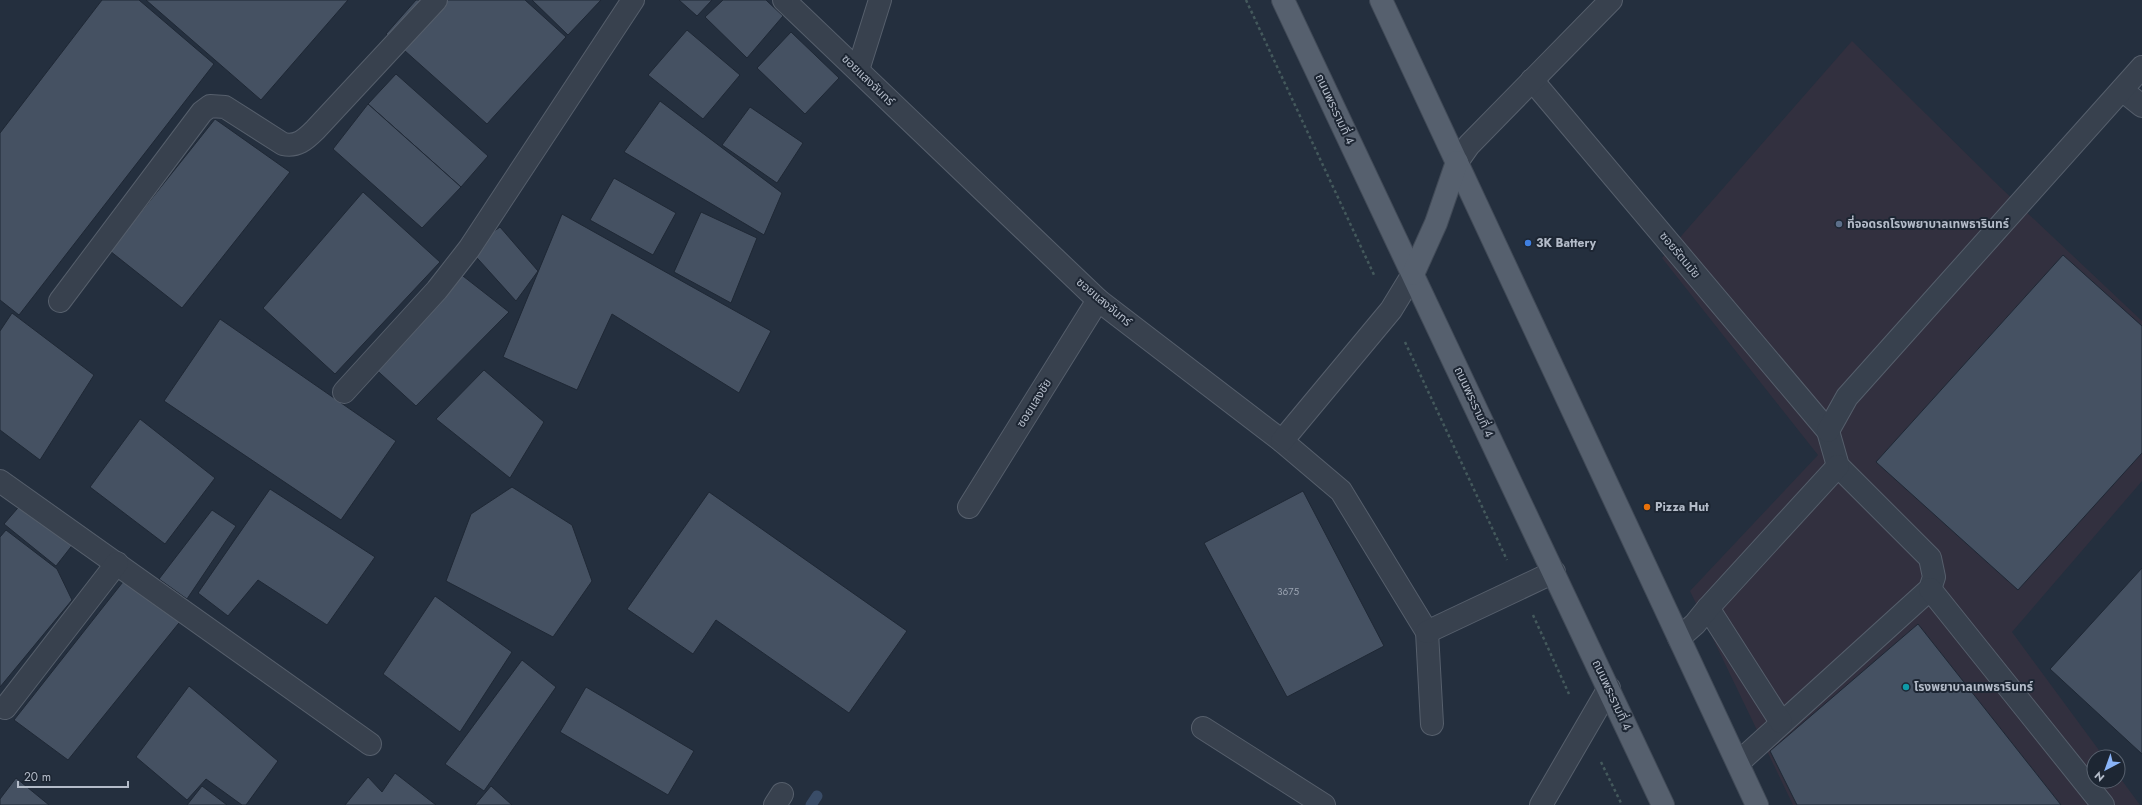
<svg xmlns="http://www.w3.org/2000/svg" width="2142" height="805" font-family="Jost,'Noto Sans Thai',sans-serif">
  <style>
    .medical { fill: #32303f }
    .lines { fill: none; stroke-linecap: round; stroke-linejoin: round }
    .stream { stroke: #394c67; stroke-width: 11 }
    .building { fill: #455162; stroke: #1f2835 }
    .minor-casing { stroke: #565f6c; stroke-width: 24 }
    .major-casing { stroke: #414a57; stroke-width: 24 }
    .path { stroke: #44595c; stroke-width: 2.5; stroke-dasharray: 3 3; stroke-linecap: butt }
    .minor { stroke: #38414e; stroke-width: 22 }
    .major { stroke: #56606e; stroke-width: 22 }
    .service-dot { fill: #5c6f8a; stroke: #1d2633; stroke-width: 1.5 }
    .shop-dot { fill: #3f7fe0; stroke: #1d2633; stroke-width: 1.5 }
    .food-dot { fill: #e8710a; stroke: #1d2633; stroke-width: 1.5 }
    .culture-dot { fill: #0f9aa8; stroke: #1d2633; stroke-width: 1.5 }
    .labels { text-anchor: middle; stroke-width: 4; stroke-linejoin: round; paint-order: stroke }
    .number-label { font-size: 10px; fill: #98a1af }
    .street-label { font-size: 12px; fill: #b4bcc9; stroke: #1d2633 }
    .poi-label { font-size: 12px; font-weight: bold; fill: #b4bcc9; stroke: #1d2633; text-anchor: start }
  </style>
  <rect width="100%" height="100%" fill="#242f3e"/>
  <path class="medical" d="M1852,41L2001,188L2142,321V481L2012,632L2104,757H2094V781H2118V775L2140,805H1793L1690,591L1818,455L1662,258Z"/>
  <g class="lines">
    <path class="stream" d="M811,805L817,796"/>
  </g>
  <g class="building">
    <path d="M102,0H139L214,64L19,315L0,300V133Z"/>
    <path d="M146,0H348L261,100Z"/>
    <path d="M416,0H525L566,37L487,124L386,34Z"/>
    <path d="M532,0H601L568,35Z"/>
    <path d="M679,0H712L697,16Z"/>
    <path d="M723,0H766L783,16L747,58L705,17Z"/>
    <path d="M687,30L740,75L703,119L648,75Z"/>
    <path d="M791,32L839,78L805,114L757,68Z"/>
    <path d="M396,74L488,156L461,187L368,104Z"/>
    <path d="M660,101L782,193L764,235L624,152Z"/>
    <path d="M368,104L461,187L422,228L333,149Z"/>
    <path d="M750,107L803,143L777,183L722,145Z"/>
    <path d="M215,119L290,172L182,308L110,251Z"/>
    <path d="M614,178L676,213L653,255L590,220Z"/>
    <path d="M363,192L440,262L335,374L263,308Z"/>
    <path d="M701,212L757,238L731,303L674,272Z"/>
    <path d="M562,214L771,331L739,393L612,314L577,390L503,357Z"/>
    <path d="M500,227L538,271L516,301L469,249Z"/>
    <path d="M2063,255L2142,326V453L2018,590L1876,462Z"/>
    <path d="M454,269L509,312L416,406L370,364Z"/>
    <path d="M12,313L94,375L40,460L0,430V331Z"/>
    <path d="M220,319L396,441L341,520L164,401Z"/>
    <path d="M484,370L544,422L510,478L436,419Z"/>
    <path d="M140,419L215,478L165,544L90,487Z"/>
    <path d="M512,487L572,525L592,581L553,637L446,581L471,514Z"/>
    <path d="M270,489L375,557L327,625L258,580L228,616L198,593Z"/>
    <path d="M1303,491L1384,646L1287,697L1204,543Z"/>
    <path d="M709,492L907,631L849,713L716,620L693,654L627,609Z"/>
    <path d="M23,502L74,543L56,566L4,524Z"/>
    <path d="M212,510L236,526L187,599L159,579Z"/>
    <path d="M6,530L57,569L72,600L0,687V537Z"/>
    <path d="M2142,568V754L2050,669Z"/>
    <path d="M130,573L187,613L68,760L14,720Z"/>
    <path d="M435,596L512,652L460,732L383,674Z"/>
    <path d="M1918,624L2061,805H1797L1770,751Z"/>
    <path d="M522,660L556,687L484,791L445,764Z"/>
    <path d="M189,686L278,761L246,805H242L206,779L187,800L136,757Z"/>
    <path d="M586,687L694,751L668,795L560,732Z"/>
    <path d="M395,773L436,805H345L368,777L382,792Z"/>
    <path d="M16,778L49,805H0V799Z"/>
    <path d="M202,786L227,805H187Z"/>
    <path d="M491,786L512,805H475Z"/>
  </g>
  <g class="lines">
    <defs>
      <g id="minor">
        <path d="M784,0L1098,300L1282,441L1341,491L1427,632L1432,724"/>
        <path d="M858,70L880,0"/>
        <path d="M1532,80L1828,431L1838,466L1930,558L1934,577L1930,589L1738,763"/>
        <path d="M2122,90L2142,106"/>
        <path d="M1457,162L1469,145L1611,0"/>
        <path d="M60,301L202,112L210,106L225,107L283,144C297,147 305,140 315,130L436,0"/>
        <path d="M344,392L437,290L469,249L633,0"/>
        <path d="M1828,431L1847,397L2142,67"/>
        <path d="M1282,441L1391,310L1413,274"/>
        <path d="M0,481L370,744"/>
        <path d="M969,507L1098,300"/>
        <path d="M1930,589L2103,805"/>
        <path d="M1708,608L1781,722"/>
        <path d="M1427,632L1554,572"/>
        <path d="M1679,638L1695,624L1708,608L1838,466"/>
        <path d="M5,708L117,563"/>
        <path d="M1203,728L1324,805"/>
        <path d="M775,805L782,794"/>
        <path d="M1541,805L1609,688"/>
      </g>
      <g id="major">
        <path d="M1283,0L1663,805"/>
        <path d="M1381,0L1757,805"/>
        <path d="M1413,274L1436,223L1457,162"/>
      </g>
    </defs>
    <use href="#minor" class="minor-casing"/>
    <use href="#major" class="major-casing"/>
    <g class="path">
      <path d="M1246,0L1375,277"/>
      <path d="M1405,342L1507,560"/>
      <path d="M1533,615L1569,694"/>
      <path d="M1601,762L1622,805"/>
    </g>
    <use href="#minor" class="minor"/>
    <use href="#major" class="major"/>
  </g>
  <circle class="service-dot" cx="1839" cy="224" r="4"/>
  <circle class="shop-dot" cx="1528" cy="243" r="4"/>
  <circle class="food-dot" cx="1647" cy="507" r="4"/>
  <circle class="culture-dot" cx="1906" cy="687" r="4"/>
  <g class="labels">
    <g class="number-label">
      <text x="1288" y="595">3675</text>
    </g>
    <g class="street-label">
      <text transform="translate(868 80) rotate(44)" y="4">ซอยแสงจันทร์</text>
      <text transform="translate(1335 109) rotate(65)" y="4">ถนนพระรามที่ 4</text>
      <text transform="translate(1680 255) rotate(50)" y="4">ซอยรัตนมัย</text>
      <text transform="translate(1104 302) rotate(40)" y="4">ซอยแสงจันทร์</text>
      <text transform="translate(1474 402) rotate(65)" y="4">ถนนพระรามที่ 4</text>
      <text transform="translate(1034 403) rotate(-58)" y="4">ซอยแสงชัย</text>
      <text transform="translate(1612 695) rotate(65)" y="4">ถนนพระรามที่ 4</text>
    </g>
    <g class="poi-label">
      <text x="1847" y="228">ที่จอดรถโรงพยาบาลเทพธารินทร์</text>
      <text x="1536" y="247">3K Battery</text>
      <text x="1655" y="511">Pizza Hut</text>
      <text x="1914" y="691">โรงพยาบาลเทพธารินทร์</text>
    </g>
  </g>
  <g transform="translate(2106 769) rotate(221)"><circle r="19" fill="#1d2633" stroke="#59626f"/>
  <path d="M0-3L7 15L0 10L-7 15Z" fill="#8ab4f8"/>
  <text y="-6" font-size="11" font-weight="bold" text-anchor="middle" fill="#b4bcc9">N</text>
  </g>
  <path d="M18 781v6h110v-6" fill="none" stroke="#b4bcc9" stroke-width="2"/>
  <text x="24" y="781" font-size="12" fill="#b4bcc9" stroke="#1d2633" stroke-width="3" paint-order="stroke">20 m</text>
</svg>
